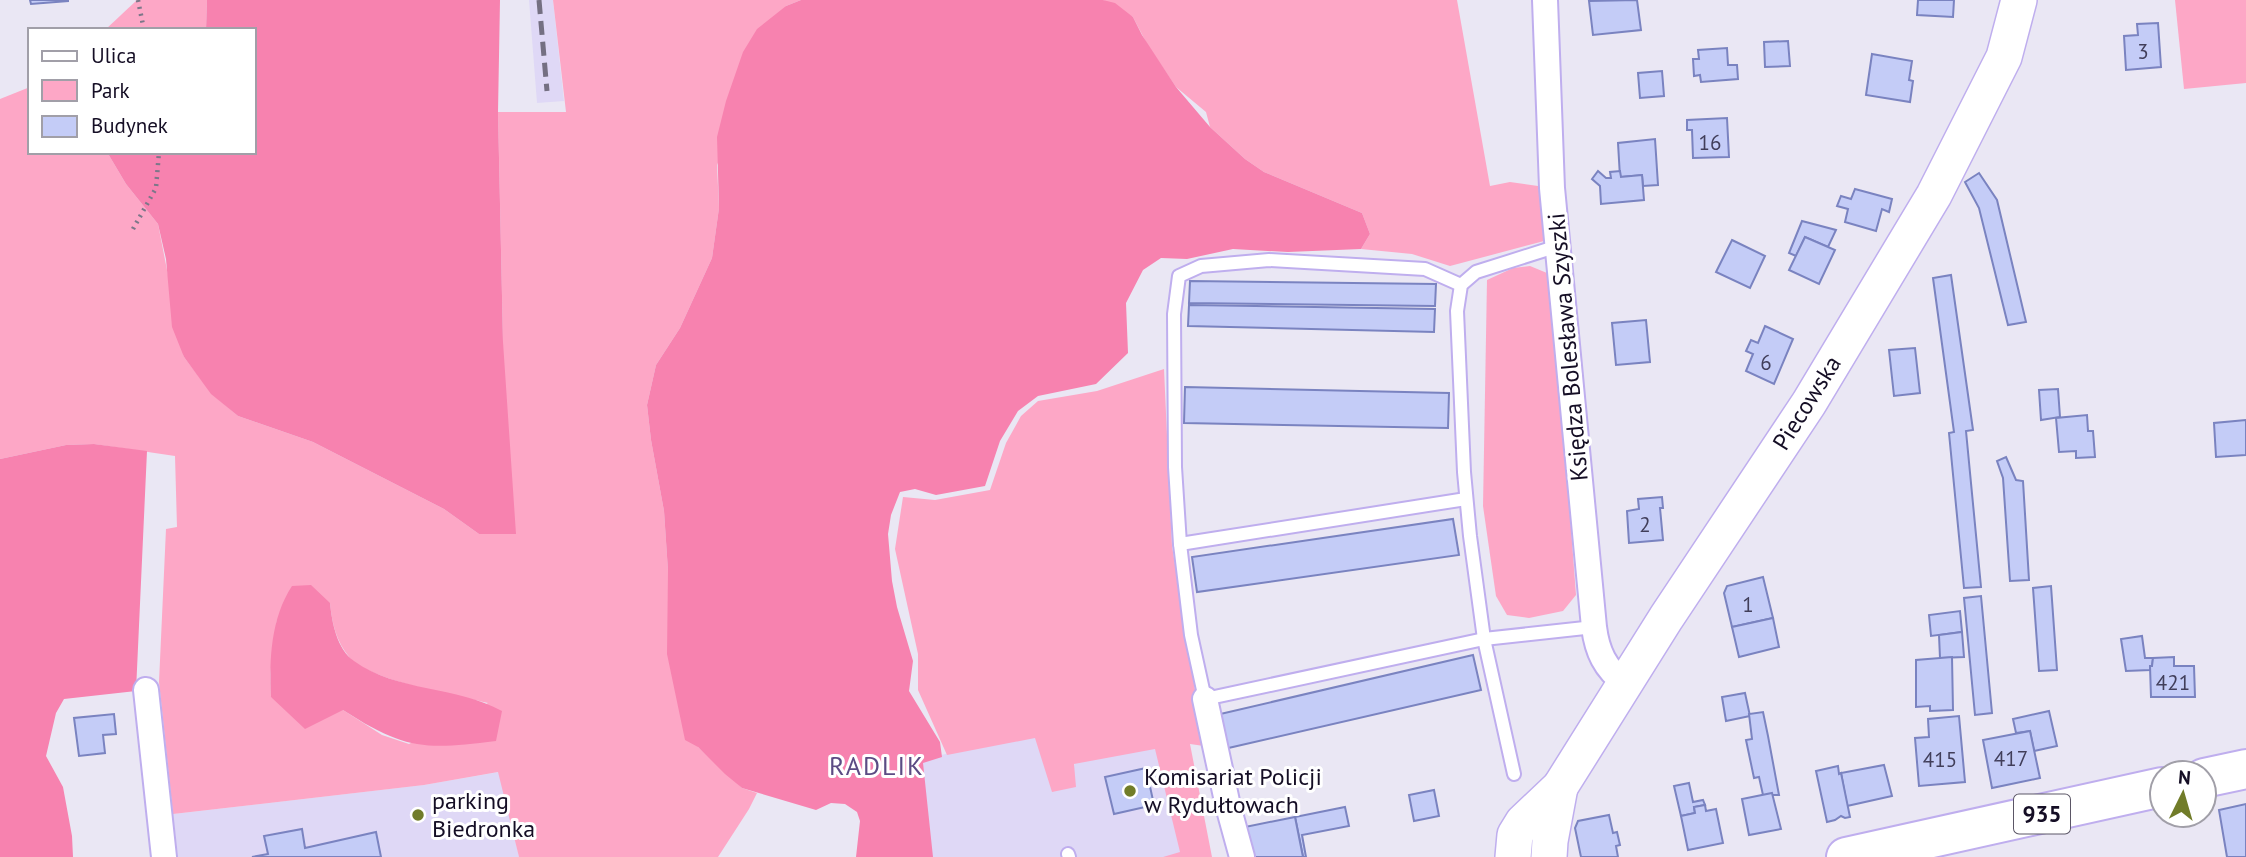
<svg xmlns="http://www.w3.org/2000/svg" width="2246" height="857" font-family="'PT Sans',sans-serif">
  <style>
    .built { fill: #dfd8f6 }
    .green { fill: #fda7c6; fill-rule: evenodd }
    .forest { fill: #f782af }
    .building { fill: #c4ccf7; stroke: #7a83c0; stroke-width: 2 }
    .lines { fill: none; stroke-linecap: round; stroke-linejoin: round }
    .lane-casing { stroke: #bfaeee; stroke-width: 16 }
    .street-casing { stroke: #bfaeee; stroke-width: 28 }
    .secondary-casing { stroke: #bfaeee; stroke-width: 38 }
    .primary-casing { stroke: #bfaeee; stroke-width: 42 }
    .path { stroke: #7c7789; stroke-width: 4.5; stroke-dasharray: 2 5; stroke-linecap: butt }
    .lane { stroke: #fff; stroke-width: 12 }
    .street { stroke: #fff; stroke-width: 24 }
    .secondary { stroke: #fff; stroke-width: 35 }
    .primary { stroke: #fff; stroke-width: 38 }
    .rail { stroke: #746f82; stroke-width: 5; stroke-dasharray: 14 7; stroke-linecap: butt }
    .poi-dot { fill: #717c29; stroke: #fff; stroke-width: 2.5 }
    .labels { text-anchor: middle; stroke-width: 6; stroke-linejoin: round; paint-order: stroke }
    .number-label { font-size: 21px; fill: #413e5a }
    .shield { fill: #fff; stroke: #5b5666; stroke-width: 2 }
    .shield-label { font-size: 23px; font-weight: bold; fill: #150e25 }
    .street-label { font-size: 24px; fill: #150e25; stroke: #fff }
    .poi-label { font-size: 24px; fill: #150e25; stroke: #fff; text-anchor: start }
    .neighbourhood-label { font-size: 26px; letter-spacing: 2px; fill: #5c4b84; stroke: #fff }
  </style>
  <rect width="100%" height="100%" fill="#eae7f4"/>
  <g class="built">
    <path d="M529,0H553L564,101L537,103Z"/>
    <path d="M1037,733L1071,783L1076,756L1160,743L1185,857H925L917,763L928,758Z"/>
    <path d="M499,772L519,857H178L173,814L424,785Z"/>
  </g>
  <g class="green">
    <path d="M137,0H207L206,30H105Z"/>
    <path d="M553,0H801L786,6L717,165L719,208L712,258L680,328L656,365L647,405L651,440L664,511L668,571L698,747L742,788L757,793L749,809L718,857H519L498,772L424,785L173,814L159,682L166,529L177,527L175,456L94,444L66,445L0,459V99L30,87V152H107L126,184L158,224L184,357L212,394L238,416L313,442L444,509L479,534L503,342L498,112H566ZM330,603C332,623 336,642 350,658C371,681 456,695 488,703L409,744L382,735L343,710L271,697L270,675L277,620Z"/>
    <path d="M1103,0H1457L1490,186L1510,182L1538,186L1548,240L1450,266L1412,254L1361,249L1370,234L1362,213L1264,172L1245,159L1210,127L1206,112L1176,87L1147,44L1133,17Z"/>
    <path d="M2175,0H2246V83L2184,89Z"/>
    <path d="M1530,266L1547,273L1555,316L1576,595L1563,611L1529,618L1507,615L1496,596L1483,506L1487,280L1513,268Z"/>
    <path d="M1164,369L1172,546L1204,746L1190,744L1212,857H1163L1180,852L1155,749L1074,764L1076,787L1052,792L1035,738L947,755L918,690V654L895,549L903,497L935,500L990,490L1006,443L1021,416L1038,401L1097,391Z"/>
  </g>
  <g class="forest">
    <path d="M207,0H500L498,112L503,342L516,534H479L444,509L313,442L238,416L211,394L184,357L172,327L166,259L158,224L126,184L107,152H254V30H206Z"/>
    <path d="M801,0H1103L1115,3L1133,17L1142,35L1176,87L1210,127L1245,159L1264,172L1362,213L1370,234L1361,249L1288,252L1233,249L1187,259L1161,258L1143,270L1126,303L1128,353L1096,384L1038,396L1018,411L1000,441L985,486L936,495L915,489L900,492L891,515L888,534L892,581L897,607L913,661L909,691L940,742L942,757L923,763L933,857H856L860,821L857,812L845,804L831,803L816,810L742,788L725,774L698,747L685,740L667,654L668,571L664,511L651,440L647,405L656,365L680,328L712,258L719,208L717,137L726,101L743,52L757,29L786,6Z"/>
    <path d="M94,444L147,451L136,691L64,699L56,713L46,756L63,787L72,836L73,857H0V459L66,445Z"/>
    <path d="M311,585L330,603C332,623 337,649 354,661C397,692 457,686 502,711L496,741C425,750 405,750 343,710L305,729L271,697C269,659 271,618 292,586Z"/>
  </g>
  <g class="building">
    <path d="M30,0H68V1L31,4Z"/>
    <path d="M1637,0L1641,30L1593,35L1589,1Z"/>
    <path d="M1918,0H1954L1953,17L1917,15Z"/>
    <path d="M2158,23L2161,67L2126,70L2124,36L2138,35L2137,24Z"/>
    <path d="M1788,41L1790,66L1765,67L1764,42Z"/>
    <path d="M1727,48L1728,65H1737L1738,79L1701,82L1700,75L1694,76L1693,59H1699L1698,50Z"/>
    <path d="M1872,54L1912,61L1909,80L1913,81L1910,102L1866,95Z"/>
    <path d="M1662,71L1664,96L1640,98L1638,73Z"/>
    <path d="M1727,118L1729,157L1693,158L1692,130H1687V120Z"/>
    <path d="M1655,139L1658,185L1643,186L1642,175L1620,177L1618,143Z"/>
    <path d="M1598,171L1606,178H1611L1610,172L1620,171L1621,177L1642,175L1644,200L1601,204L1600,186L1592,179Z"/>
    <path d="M1979,173L1997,200L2026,322L2008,325L1979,208L1965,182Z"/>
    <path d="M1855,189L1892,199L1889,212L1882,209L1876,231L1845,222L1848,209L1837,206L1841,196L1851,199Z"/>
    <path d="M1802,221L1836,230L1828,247L1805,237L1796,256L1789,253Z"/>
    <path d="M1805,237L1835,250L1819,284L1789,270Z"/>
    <path d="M1732,240L1765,256L1750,288L1716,272Z"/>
    <path d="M1951,275L1973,430L1966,431L1981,587L1964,588L1949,433L1954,432L1933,278Z"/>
    <path d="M1190,281L1436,284L1435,306L1189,303Z"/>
    <path d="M1189,305L1435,309L1434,332L1188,326Z"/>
    <path d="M1646,320L1650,362L1616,365L1612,323Z"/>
    <path d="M1765,326L1793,339L1774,384L1746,371L1753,354L1746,351L1751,340L1758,343Z"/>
    <path d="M1915,348L1920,393L1894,396L1889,350Z"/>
    <path d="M1185,387L1449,393L1448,428L1184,423Z"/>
    <path d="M2058,389L2060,417L2041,420L2039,390Z"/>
    <path d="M2087,415L2088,431H2093L2095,457L2076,458V451L2059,452L2056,418Z"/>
    <path d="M2246,420V455L2216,457L2214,423Z"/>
    <path d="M2006,457L2016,480L2023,481L2029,580L2010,581L2003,478L1997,461Z"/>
    <path d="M1662,497L1663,508H1660L1663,540L1629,543L1627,511L1639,509L1638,499Z"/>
    <path d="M1453,519L1459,555L1197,592L1192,557Z"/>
    <path d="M1763,577L1773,618L1732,627L1724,593L1727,586Z"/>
    <path d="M2051,586L2057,670L2039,671L2033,588Z"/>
    <path d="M1981,596L1992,713L1975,715L1964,598Z"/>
    <path d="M1960,611L1962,632L1931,636L1929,615Z"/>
    <path d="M1773,618L1779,647L1739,657L1732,627Z"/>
    <path d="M1962,632L1964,657L1940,658L1939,635Z"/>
    <path d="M2142,636L2145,658H2153L2152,666H2150V670L2126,671L2121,639Z"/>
    <path d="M1473,655L1481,690L1224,749L1216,715Z"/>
    <path d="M1952,657L1953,710L1930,711V706L1916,707V660Z"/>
    <path d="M2174,657V666H2194L2195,697H2151L2150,666H2152L2153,658Z"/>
    <path d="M1745,693L1750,716L1726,721L1722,697Z"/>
    <path d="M2049,711L2057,746L2034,751L2030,731L2016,733L2013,719Z"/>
    <path d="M1763,712L1768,736L1779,795H1763L1759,777L1754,778L1746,740L1752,739L1749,714Z"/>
    <path d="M114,714L116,734L103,735L105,753L79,756L74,718Z"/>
    <path d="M1959,716L1965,782L1919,786L1915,738L1929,737L1928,719Z"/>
    <path d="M2030,731L2040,778L1992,788L1983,740Z"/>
    <path d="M1884,765L1892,796L1847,806L1841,773Z"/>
    <path d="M1838,766L1839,774L1841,773L1850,817L1845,818L1841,816L1835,820L1827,822L1816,771Z"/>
    <path d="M1146,768L1154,805L1114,814L1105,777Z"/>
    <path d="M1689,783L1693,802L1703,800L1705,805L1694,807L1695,813L1681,816L1674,786Z"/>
    <path d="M1434,790L1439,816L1414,821L1409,795Z"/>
    <path d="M1772,793L1781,829L1749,835L1742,799Z"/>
    <path d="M2246,804V857H2227L2219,810Z"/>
    <path d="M1705,805L1706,811L1716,809L1723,843L1688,850L1681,816L1695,813L1694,807Z"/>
    <path d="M1345,807L1349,826L1302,835L1306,857H1303L1295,817Z"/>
    <path d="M1609,815L1613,833L1617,832L1620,845L1616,846L1618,857H1581L1575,828L1578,821Z"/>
    <path d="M1295,817L1303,857H1251L1245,827Z"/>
    <path d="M302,829L305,848L376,832L381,857H252L268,854L264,836Z"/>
  </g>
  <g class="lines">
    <defs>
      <g id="lane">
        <path d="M1461,285L1425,269L1269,260L1201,266L1179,276L1174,314L1175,467L1180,544L1191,635L1205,699L1484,639L1594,627"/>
        <path d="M1180,544L1466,499"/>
        <path d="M1514,774L1484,639L1470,536L1464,472L1457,311L1461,285L1476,272L1558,246"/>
        <path d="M1068,854L1069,857"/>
      </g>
      <g id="street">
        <path d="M1545,0L1552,188L1594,627C1597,651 1605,669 1625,683"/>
        <path d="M146,690L164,857"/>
        <path d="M1205,699L1228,806L1242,857"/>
      </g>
      <g id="secondary">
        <path d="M1513,857L1515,835L1523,822L1560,787L1666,618L1809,403L1934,195L2004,57L2019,0"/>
        <path d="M1549,857L1550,841L1560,787"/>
      </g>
      <g id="primary">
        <path d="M2204,778L2246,769"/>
        <path d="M1846,857L2162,787"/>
      </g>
    </defs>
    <use href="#lane" class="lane-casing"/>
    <use href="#street" class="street-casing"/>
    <use href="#secondary" class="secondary-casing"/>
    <use href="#primary" class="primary-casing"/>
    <g class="path">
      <path d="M138,0L144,30"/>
      <path d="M133,229L156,188L159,152"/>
    </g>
    <use href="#lane" class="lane"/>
    <use href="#street" class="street"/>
    <use href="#secondary" class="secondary"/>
    <use href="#primary" class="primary"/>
    <path class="rail" d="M539,0L547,91"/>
  </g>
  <g class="poi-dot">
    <circle cx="1130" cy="791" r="7"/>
    <circle cx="418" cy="815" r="7"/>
  </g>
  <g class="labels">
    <g class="number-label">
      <text x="2143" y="59">3</text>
      <text x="1710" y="150">16</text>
      <text x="1766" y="370">6</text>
      <text x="1645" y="532">2</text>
      <text x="1748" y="612">1</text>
      <text x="2173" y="690">421</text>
      <text x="2011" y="766">417</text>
      <text x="1940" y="767">415</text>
    </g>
    <rect class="shield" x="2014" y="794.5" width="56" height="39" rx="5"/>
    <g class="shield-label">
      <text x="2042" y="822">935</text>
    </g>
    <g class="street-label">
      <text transform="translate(1568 347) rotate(-95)" y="8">Księdza Bolesława Szyszki</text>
      <text transform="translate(1807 403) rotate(-58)" y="8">Piecowska</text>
    </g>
    <g class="poi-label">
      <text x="1144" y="785">Komisariat Policji<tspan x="1144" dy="28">w Rydułtowach</tspan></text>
      <text x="432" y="809">parking<tspan x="432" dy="28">Biedronka</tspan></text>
    </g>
    <g class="neighbourhood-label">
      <text x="877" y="775">RADLIK</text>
    </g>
  </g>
  <rect x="28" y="28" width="228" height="126" fill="#ffffff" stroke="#a19fa8" stroke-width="2"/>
  <rect x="42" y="51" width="35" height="10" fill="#ffffff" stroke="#a19fa8" stroke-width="2"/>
  <text x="91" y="63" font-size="21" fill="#150e25">Ulica</text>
  <rect x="42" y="80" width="35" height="21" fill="#fda7c6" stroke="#a19fa8" stroke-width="2"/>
  <text x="91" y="98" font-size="21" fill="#150e25">Park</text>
  <rect x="42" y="116" width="35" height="21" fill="#c4ccf7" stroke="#a19fa8" stroke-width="2"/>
  <text x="91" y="133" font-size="21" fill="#150e25">Budynek</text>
  <g transform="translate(2183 794) rotate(5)"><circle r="33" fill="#ffffff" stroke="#a19fa8" stroke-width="2"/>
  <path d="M0-5L12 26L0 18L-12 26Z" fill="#717c29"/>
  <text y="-10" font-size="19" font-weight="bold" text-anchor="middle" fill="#150e25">N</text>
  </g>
</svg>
